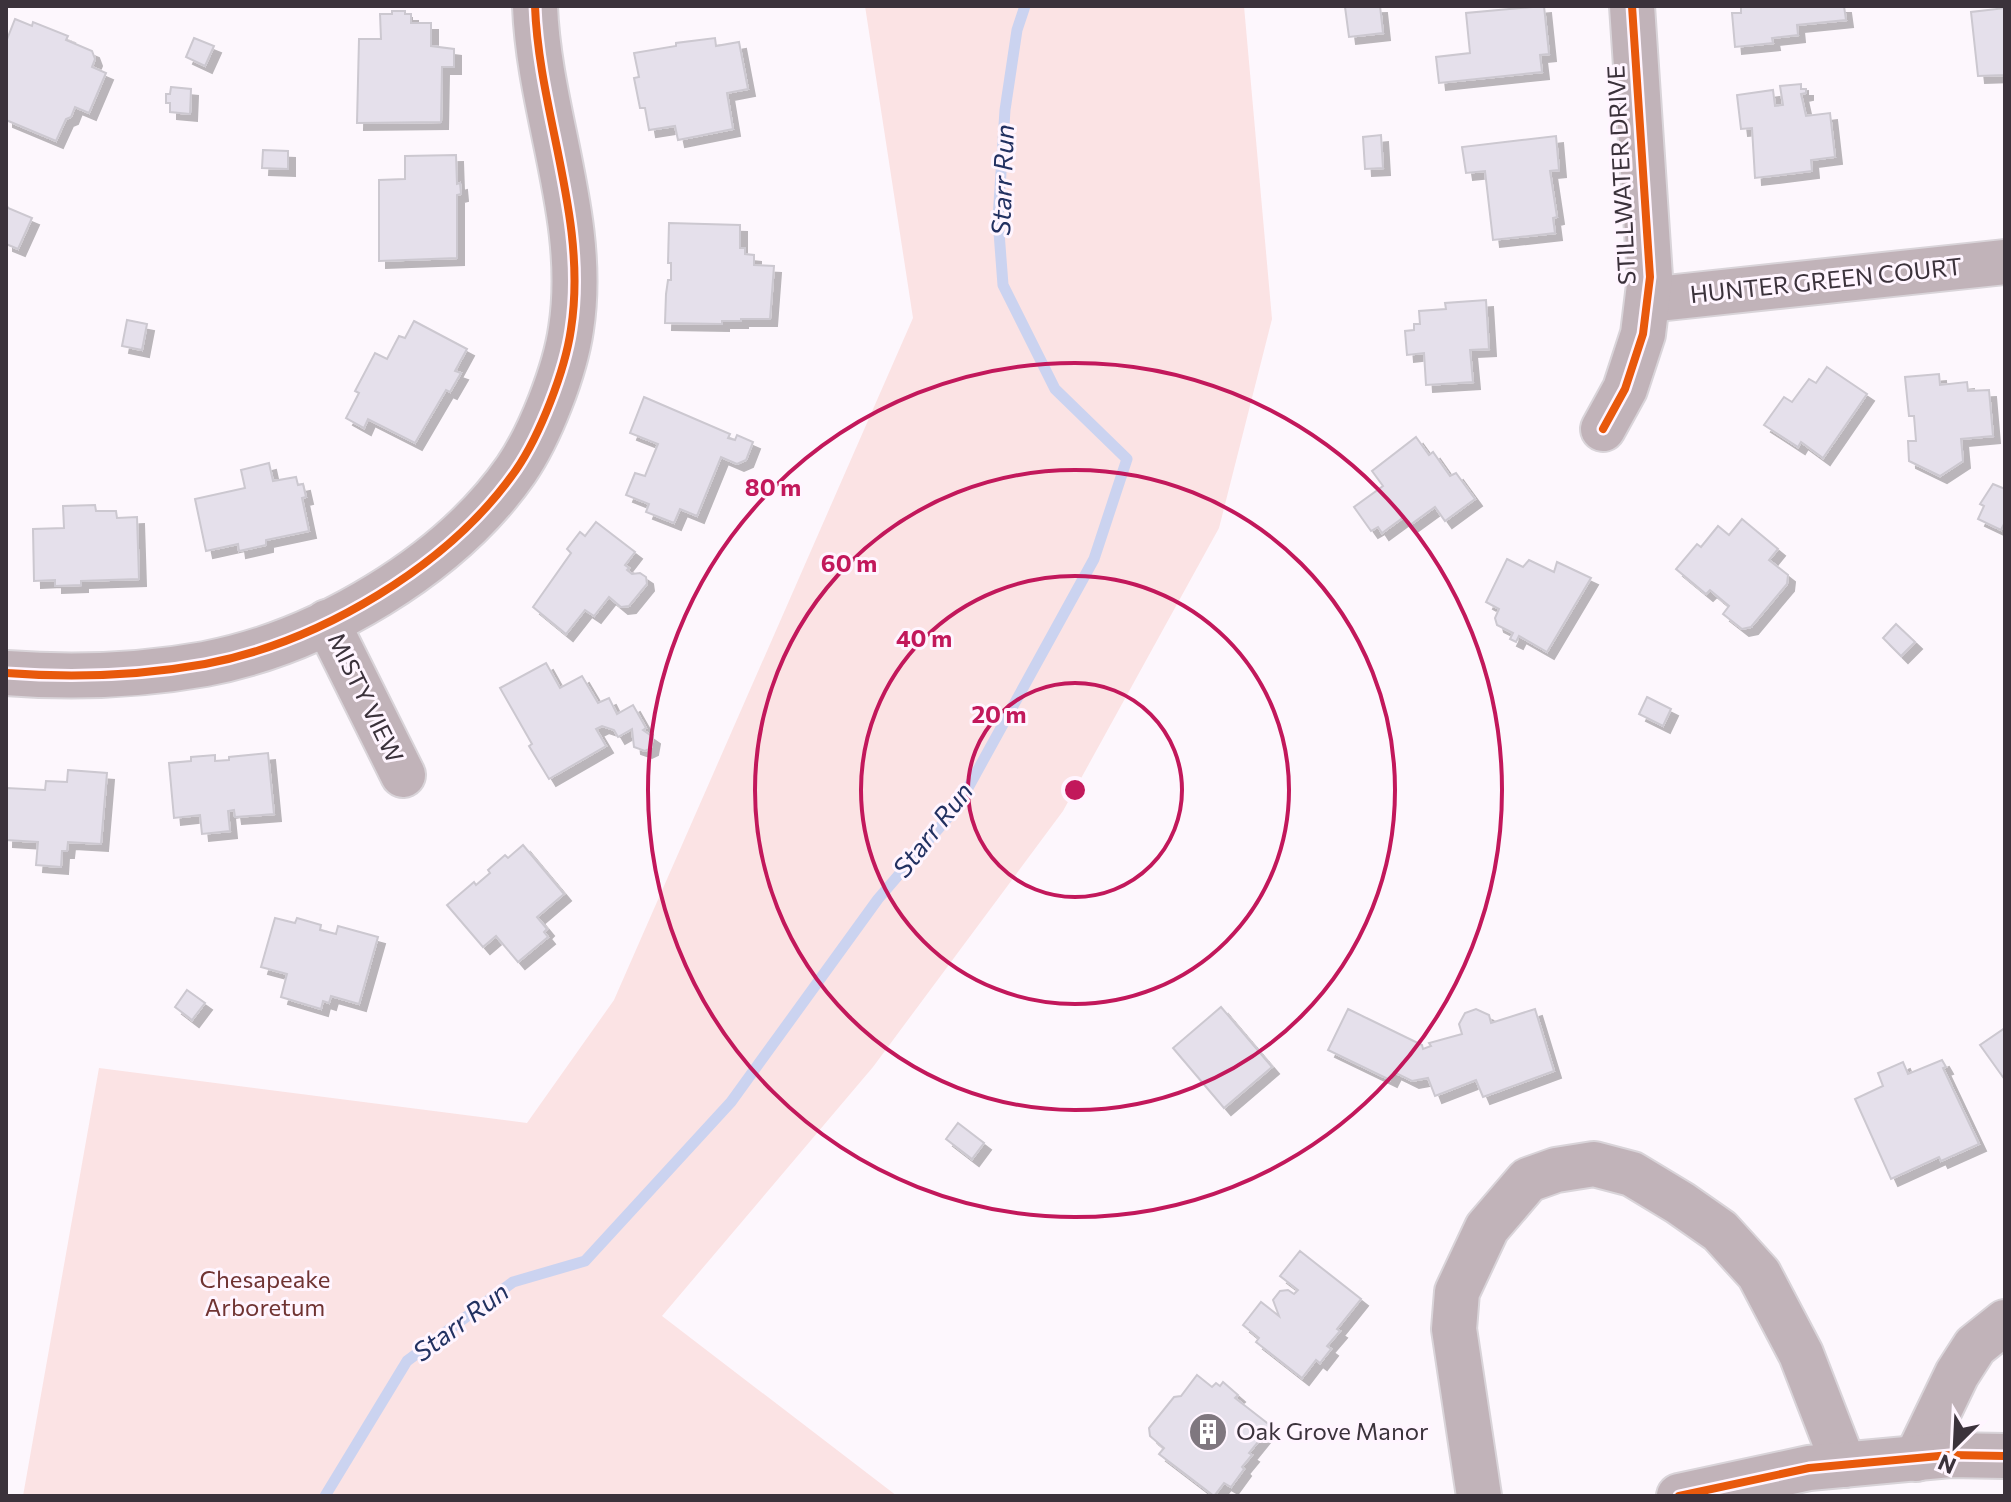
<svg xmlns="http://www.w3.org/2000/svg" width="2011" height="1502" font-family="Commissioner,sans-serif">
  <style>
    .green { fill: #fbe3e4 }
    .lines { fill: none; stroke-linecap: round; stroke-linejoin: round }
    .stream { stroke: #cbd3f0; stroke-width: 11 }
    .building { fill: #e5e0eb; stroke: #ccc8d0; stroke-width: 2; filter: url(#shadow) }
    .minor-casing { stroke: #d9d4d9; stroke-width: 48 }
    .minor { stroke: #c1b3b9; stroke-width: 44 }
    .cycleway-casing { stroke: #fff5ff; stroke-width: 13 }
    .cycleway { stroke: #e8590c; stroke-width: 8 }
    .ring { fill: none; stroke: #c2185b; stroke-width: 4 }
    .labels { text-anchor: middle; stroke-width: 6; stroke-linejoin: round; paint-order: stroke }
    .street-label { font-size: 24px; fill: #3b323b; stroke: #fff5ff }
    .park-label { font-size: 24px; fill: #703332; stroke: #fff5ff }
    .poi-label { font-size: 24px; fill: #3b323b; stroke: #fff5ff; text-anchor: start }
    .water-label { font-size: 26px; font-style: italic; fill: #223161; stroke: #fff5ff }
    .centre { fill: #c2185b; stroke: #fff5ff; stroke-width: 4 }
    .ring-label { font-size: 24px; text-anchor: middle; font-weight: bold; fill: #c2185b; stroke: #fff5ff; stroke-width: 6; stroke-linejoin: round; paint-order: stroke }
  </style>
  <defs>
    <filter id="shadow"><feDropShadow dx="7" dy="7" stdDeviation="0" flood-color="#0004"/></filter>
  </defs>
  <rect width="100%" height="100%" fill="#fdf7fd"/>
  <path class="green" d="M865,6H1244L1272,319L1219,528L1063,811L873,1067L662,1316L897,1496H23L99,1068L527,1123L614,1000L913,318Z"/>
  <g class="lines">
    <path class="stream" d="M325,1496L407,1361L513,1282L585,1261L731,1102L878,899L958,806L1094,559L1127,459L1055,389L1003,285L998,219L1005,110L1017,30L1025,6"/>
  </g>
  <g class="building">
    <path d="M1380,6L1383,33L1349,37L1345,7Z"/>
    <path d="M1544,6L1549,54L1540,55L1542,72L1439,83L1436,57L1470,53L1466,13Z"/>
    <path d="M1741,6H1844L1846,20L1797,25L1798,35L1772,38L1773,43L1735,47L1732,13H1741Z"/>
    <path d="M2005,8V75L1978,76L1971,12Z"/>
    <path d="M392,11H405V14H411V23H431V46L454,49V67H442L441,122L357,123L359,39H381L380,14H392Z"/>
    <path d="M15,19L32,26L33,22L68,36L66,40L92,51L95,59L92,67L106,73L89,113L75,107L71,117L66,119L56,141L6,120V42Z"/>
    <path d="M194,38L214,46L205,66L186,57Z"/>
    <path d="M715,38L716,46L739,42L748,89L727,93L733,129L678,140L675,126L649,130L645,108H640L634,78L639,77L634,53L676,46V43Z"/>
    <path d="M1801,84V89H1806V93L1801,94L1806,116L1830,113L1835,157L1811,160L1812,171L1755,178L1752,128L1741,129L1737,95L1773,90L1775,106L1783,105L1780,86Z"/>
    <path d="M171,87L191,89L190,114L170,112V103H166V94H170Z"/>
    <path d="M1381,135L1383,168L1365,169L1363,137Z"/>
    <path d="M1556,136L1559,170L1550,171L1557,217L1553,218L1555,233L1493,240L1485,171L1466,173L1462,147Z"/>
    <path d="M263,150L288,151V169L262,168Z"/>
    <path d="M456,155L457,184L460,183L461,194L457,195V258L379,261V180L405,179V156Z"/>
    <path d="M6,204L8,208L32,218L18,249L6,244Z"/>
    <path d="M669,223L740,225V248H745V254L754,255V265L774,266L770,319H741V321H722V324L665,323L666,294L668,280H671V263H668Z"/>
    <path d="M1486,300L1489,349L1470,350L1473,382L1426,385L1424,353L1407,355L1405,331L1414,330V324H1420L1419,311L1446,309L1445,303Z"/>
    <path d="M127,320L147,324L142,350L122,346Z"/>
    <path d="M414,321L467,349L455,371L461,373L450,392L446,390L415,443L368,419L364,428L346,418L359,393L355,391L375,353L387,359L399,336L405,338Z"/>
    <path d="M1827,367L1867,394L1823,458L1801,442L1798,447L1764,425L1784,397L1792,402L1809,379L1816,383Z"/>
    <path d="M1939,374L1940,385L1967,382L1968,391L1989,390L1993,436L1961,439L1963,461L1940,476L1909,461L1908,441H1916L1914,416H1909L1905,377Z"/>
    <path d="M644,397L730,434L728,438L735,440L737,435L753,442L746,460L737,464L721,457L697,516L680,509L674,523L646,512L649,504L626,495L635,473L645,476L658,444L630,433Z"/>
    <path d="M1416,437L1429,455L1433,452L1450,476L1456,473L1475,499L1445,521L1435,507L1410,525L1404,517L1382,533L1378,527L1371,531L1354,507L1383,486L1372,471Z"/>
    <path d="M269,463L273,481L296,477L298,485L303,484L306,497L302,498L309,531L266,540V545L239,551L238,544L206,551L195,499L245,488L241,470Z"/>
    <path d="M1993,484L2005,489V522L2001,530L1978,519L1984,506L1980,504Z"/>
    <path d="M95,505L96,511H116L117,518L137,517L139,579L81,581V585L55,586V580L34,581L33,529L64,528L63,506Z"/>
    <path d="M1742,519L1778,549L1769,560L1788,575L1787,584L1751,627L1742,629L1723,614L1729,606L1710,590L1706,594L1676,569L1697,544L1701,547L1718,526L1729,535Z"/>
    <path d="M596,522L635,552L625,565L629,568L627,570L632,574L640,573L646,577L647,584L629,606L621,607L609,597L594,616L585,610L566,634L533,607L571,553L567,549L580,532L585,536Z"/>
    <path d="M1507,559L1523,567L1529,560L1554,572L1557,562L1591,578L1547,652L1519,636L1516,642L1510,639L1513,633L1497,625L1495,618L1499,609L1486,602Z"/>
    <path d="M1896,624L1915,642L1901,656L1883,638Z"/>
    <path d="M546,663L560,688L582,676L598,703L609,698L617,714L633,705L646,728L643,730L653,737L651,748L645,751L634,747L632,729L618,737L614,730L602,726L596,729L606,746L549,779L529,746L532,744L500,688Z"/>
    <path d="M1647,697L1671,709L1663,726L1639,714Z"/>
    <path d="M268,753L274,814L235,817L234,810L228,811L230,831L202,834L200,815L174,818L169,763L191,761V757L215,755V761L229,760V757Z"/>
    <path d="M68,770L107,773L101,844L68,842L67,851H62L61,867L36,865L38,842L6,840L7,788L45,790L46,781L67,782Z"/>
    <path d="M523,845L564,894L537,917L547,929L544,932L548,937L518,962L496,936L483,947L447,905L474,882L476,885L490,873L488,870L505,855L508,858Z"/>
    <path d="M275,918L295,923L297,918L321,925L320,930L336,934L338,926L378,937L359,1004L331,996L329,1003L323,1001L321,1009L281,997L287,974L261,967Z"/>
    <path d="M187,990L205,1003L192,1020L175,1007Z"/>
    <path d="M1221,1007L1272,1067L1224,1108L1173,1048Z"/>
    <path d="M1348,1009L1422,1045L1423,1049L1431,1046L1429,1043L1462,1034L1459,1024L1465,1013L1476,1009L1489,1015L1491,1023L1535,1009L1554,1071L1483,1097L1476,1080L1435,1096L1428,1078L1412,1081L1394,1072L1390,1080L1328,1050Z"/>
    <path d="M2005,1028V1080L1980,1045Z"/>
    <path d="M1942,1060L1946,1067L1943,1068L1979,1144L1941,1161L1939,1157L1891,1179L1855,1099L1883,1086L1878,1073L1903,1062L1908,1074Z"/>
    <path d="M958,1123L984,1143L972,1159L946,1139Z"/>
    <path d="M1300,1251L1361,1299L1337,1329L1340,1331L1327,1346L1331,1349L1320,1363L1316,1360L1302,1378L1256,1342L1259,1338L1243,1325L1261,1302L1279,1316L1273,1300L1280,1291L1288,1290L1294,1294L1298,1290L1280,1276Z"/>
    <path d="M1197,1375L1212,1387L1216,1383L1220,1386L1223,1382L1238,1395L1235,1398L1271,1426L1249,1453L1252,1455L1242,1467L1244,1469L1231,1487L1224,1483L1214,1496L1159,1454L1164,1448L1150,1436L1149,1428L1174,1397L1181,1396Z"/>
  </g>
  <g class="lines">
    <defs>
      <g id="minor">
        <path d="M1648,300L2005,262"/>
        <path d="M1603,429L1625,389L1643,334L1650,277L1632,6"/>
        <path d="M327,622L403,775"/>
        <path d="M6,673C73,678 138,676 205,664C320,642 449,566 516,470C540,435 565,371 571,329C588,220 539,114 535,6"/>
        <path d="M1916,1459L1957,1374L1975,1346L2005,1322"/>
        <path d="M1479,1496L1454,1329L1457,1292L1487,1228L1528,1180L1556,1170L1594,1164L1632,1174L1680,1203L1720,1231L1759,1274L1801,1354L1844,1465"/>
        <path d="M1679,1496L1809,1468L1950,1455L2005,1456"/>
      </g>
    </defs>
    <use href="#minor" class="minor-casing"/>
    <use href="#minor" class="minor"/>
    <defs>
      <g id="cycleway">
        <path d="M1603,429L1625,389L1643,334L1650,277L1632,6"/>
        <path d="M6,673C73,678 138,676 205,664C320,642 449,566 516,470C540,435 565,371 571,329C588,220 539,114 535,6"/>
        <path d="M1679,1496L1809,1468L1950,1455L2005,1456"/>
      </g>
    </defs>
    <use href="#cycleway" class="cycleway-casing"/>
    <use href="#cycleway" class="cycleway"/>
  </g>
  <g class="ring">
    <circle cx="1075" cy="790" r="107"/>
    <circle cx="1075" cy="790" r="214"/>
    <circle cx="1075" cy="790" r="320"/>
    <circle cx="1075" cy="790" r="427"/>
  </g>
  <defs>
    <symbol id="building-disc" viewBox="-11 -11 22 22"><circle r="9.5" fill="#7f777f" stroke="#fff5ff"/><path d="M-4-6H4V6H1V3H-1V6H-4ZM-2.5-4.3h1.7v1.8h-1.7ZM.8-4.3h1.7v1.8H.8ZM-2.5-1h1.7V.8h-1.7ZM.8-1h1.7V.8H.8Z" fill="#fff"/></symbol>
  </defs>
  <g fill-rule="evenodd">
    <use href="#building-disc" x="1186" y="1410" width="44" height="44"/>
  </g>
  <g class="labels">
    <g class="street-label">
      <text transform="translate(1622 175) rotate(-93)" y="8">STILLWATER DRIVE</text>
      <text transform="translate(1826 281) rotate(-6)" y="8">HUNTER GREEN COURT</text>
      <text transform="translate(365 698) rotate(64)" y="8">MISTY VIEW</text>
    </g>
    <g class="park-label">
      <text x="265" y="1288">Chesapeake<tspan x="265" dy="28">Arboretum</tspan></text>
    </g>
    <g class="poi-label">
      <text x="1236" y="1440">Oak Grove Manor</text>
    </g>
    <g class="water-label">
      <text transform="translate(1003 180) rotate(-88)" y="9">Starr Run</text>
      <text transform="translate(933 830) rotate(-52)" y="9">Starr Run</text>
      <text transform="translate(461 1322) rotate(-37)" y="9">Starr Run</text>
    </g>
  </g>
  <circle cx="1075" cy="790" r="12" class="centre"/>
  <g class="ring-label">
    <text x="773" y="496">80 m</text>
    <text x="849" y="572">60 m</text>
    <text x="924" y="647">40 m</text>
    <text x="999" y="723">20 m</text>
  </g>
  <rect width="2011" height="1502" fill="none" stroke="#3b323b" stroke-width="16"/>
  <g transform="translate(1955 1446) rotate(204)" stroke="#fff5ff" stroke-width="6" paint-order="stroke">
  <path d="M0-6L14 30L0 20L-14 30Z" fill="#3b323b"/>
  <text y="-12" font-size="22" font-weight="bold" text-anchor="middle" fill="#3b323b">N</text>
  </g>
</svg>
